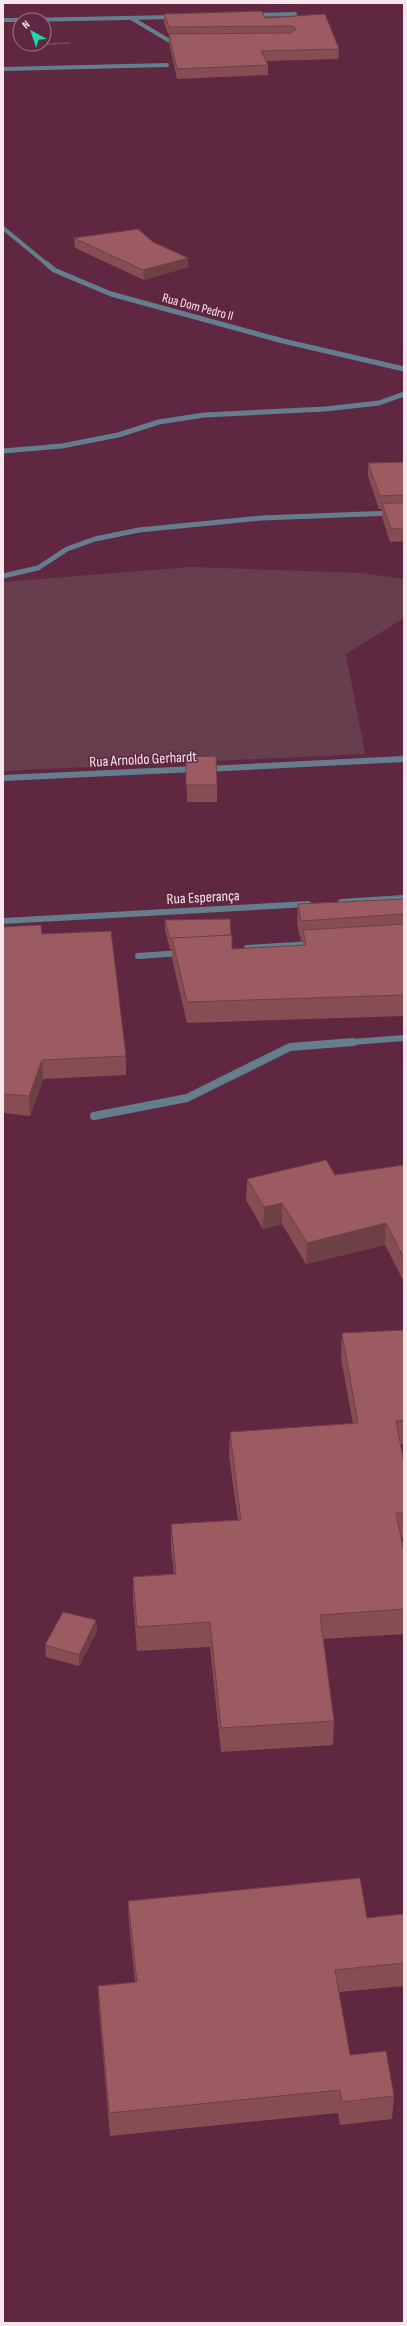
<svg xmlns="http://www.w3.org/2000/svg" width="407" height="2326" font-family="'Sofia Sans Condensed',sans-serif">
  <style>
    .green { fill: #663e4e }
    .lines { fill: none; stroke-linecap: round; stroke-linejoin: round }
    .path { stroke: #8f6275; stroke-width: 1.5; stroke-dasharray: 1.5 1; stroke-linecap: butt }
    .service-far3 { stroke: #647e8e; stroke-width: 4 }
    .service-far2 { stroke: #647e8e; stroke-width: 5 }
    .service-far1 { stroke: #647e8e; stroke-width: 6 }
    .service { stroke: #647e8e; stroke-width: 8 }
    .minor-far2 { stroke: #647e8e; stroke-width: 4 }
    .minor-far1 { stroke: #647e8e; stroke-width: 5 }
    .minor { stroke: #647e8e; stroke-width: 6 }
    .tertiary { stroke: #647e8e; stroke-width: 6 }
    .wall { fill: #864e53 }
    .shaded-wall { fill: #6d4044 }
    .building { fill: #9c5b61; stroke: #6d4044 }
    .labels { text-anchor: middle; stroke-width: 3; stroke-linejoin: round; paint-order: stroke }
    .far-street-label { font-size: 13px; fill: #fbe6ed; stroke: #5f2840 }
    .street-label { font-size: 15px; fill: #fbe6ed; stroke: #5f2840 }
  </style>
  <rect width="100%" height="100%" fill="#5f2840"/>
  <path class="green" d="M190,567L361,573L404,579V618L346,654L365,754L3,771V582Z"/>
  <g class="lines">
    <path class="path" d="M47,44L70,43"/>
    <g class="service-far3">
      <path d="M253,15L295,14"/>
      <path d="M131,18L168,40H179"/>
      <path d="M3,20H20"/>
      <path d="M25,20L174,17"/>
      <path d="M3,69L167,65"/>
    </g>
    <g class="service-far2">
      <path d="M3,451L62,446L118,435L159,422L204,415L325,409L379,403L404,394"/>
      <path d="M3,576L38,568L67,549L95,539L139,530L262,518L392,513"/>
    </g>
    <g class="service-far1">
      <path d="M247,948L313,944"/>
      <path d="M138,956L181,953"/>
      <path d="M340,1043L404,1038"/>
    </g>
    <path class="service" d="M94,1116L187,1098L290,1047L353,1042"/>
    <path class="minor-far2" d="M3,228L48,265"/>
    <path class="minor-far1" d="M47,264L54,270L111,294L283,341L404,369"/>
    <g class="minor">
      <path d="M207,769L404,759"/>
      <path d="M3,778L195,769"/>
    </g>
    <g class="tertiary">
      <path d="M341,902L404,898"/>
      <path d="M3,921L308,904"/>
    </g>
  </g>
  <g class="wall">
    <path d="M164,14L265,18L325,14L339,49L338,59L266,61L268,65V75L177,79L169,43V36L164,23Z"/>
    <path d="M74,238L153,242L188,258V267L144,280L75,248Z"/>
    <path d="M404,462V541L390,542L382,517V509H379L368,476V463Z"/>
    <path d="M186,757L217,785V802H187Z"/>
    <path d="M404,899V1016L187,1023L172,959V949H170L165,930V920L232,949L303,946V941H301L297,923L298,904Z"/>
    <path d="M3,927L42,934L126,1056V1075L43,1079L30,1116L3,1113Z"/>
    <path d="M404,1165V1282L385,1245L306,1264L282,1224L263,1229L246,1200L247,1179L335,1175Z"/>
    <path d="M404,1330V1444L400,1445L404,1463V1537H401L404,1552V1634L323,1639L334,1721L333,1745L221,1752L210,1647L137,1651L133,1601V1577L174,1574L171,1549V1524L238,1520L229,1456L230,1432L353,1424L341,1358L342,1333Z"/>
    <path d="M96,1620L97,1631L79,1666L46,1657L45,1645Z"/>
    <path d="M128,1901L367,1918L404,1914V1986L339,1992L350,2055L394,2096L392,2119L340,2125L338,2113L110,2136L99,2009L98,1986L135,1982L129,1924Z"/>
  </g>
  <g class="shaded-wall">
    <path d="M188,258V267L144,280L143,270Z"/>
    <path d="M42,1060L43,1079L30,1116L29,1096Z"/>
    <path d="M282,1203V1224L263,1229L264,1207Z"/>
    <path d="M386,1223L385,1245L306,1264L307,1243Z"/>
    <path d="M96,1620L97,1631L79,1666V1655Z"/>
  </g>
  <g class="building">
    <path d="M262,11L265,18L325,14L339,49L261,51L268,65L177,69L169,34L292,33L296,29L292,26L169,27L164,14Z"/>
    <path d="M138,229L153,242L188,258L143,270L74,238Z"/>
    <path d="M404,462V495L380,496L368,463Z"/>
    <path d="M382,503H404V528L391,529Z"/>
    <path d="M216,756L217,785H186V757Z"/>
    <path d="M404,899V914L301,921L298,904Z"/>
    <path d="M230,919L231,935L170,939L165,920Z"/>
    <path d="M404,924V995L187,1002L172,938L232,935V949L306,945L303,930Z"/>
    <path d="M41,925L42,934L111,931L126,1056L42,1060L29,1096L3,1094V927Z"/>
    <path d="M326,1160L335,1175L404,1165V1258L386,1223L307,1243L282,1203L264,1207L247,1179Z"/>
    <path d="M404,1330V1420L396,1421L404,1463V1513H396L404,1552V1609L320,1615L334,1721L221,1728L210,1622L137,1627L133,1577L176,1574L171,1524L241,1520L230,1432L358,1423L342,1333Z"/>
    <path d="M63,1612L96,1620L79,1655L45,1645Z"/>
    <path d="M360,1878L367,1918L404,1914V1963L335,1970L350,2055L386,2051L394,2096L342,2102L340,2090L109,2113L98,1986L137,1982L128,1901Z"/>
  </g>
  <g class="labels">
    <g class="far-street-label">
      <text transform="translate(198 306) rotate(15)" y="5">Rua Dom Pedro II</text>
    </g>
    <g class="street-label">
      <text transform="translate(143 759) rotate(-3)" y="5">Rua Arnoldo Gerhardt</text>
      <text transform="translate(203 897) rotate(-3)" y="5">Rua Esperança</text>
    </g>
  </g>
  <rect width="407" height="2326" fill="none" stroke="#fbe6ed" stroke-width="8"/>
  <g transform="translate(32 32) rotate(320)"><circle r="19" fill="#5f2840" stroke="#9d7485"/>
  <path d="M0-3L7 15L0 10L-7 15Z" fill="#1cd5b1"/>
  <text y="-6" font-size="11" font-weight="bold" text-anchor="middle" fill="#fbe6ed">N</text>
  </g>
</svg>
